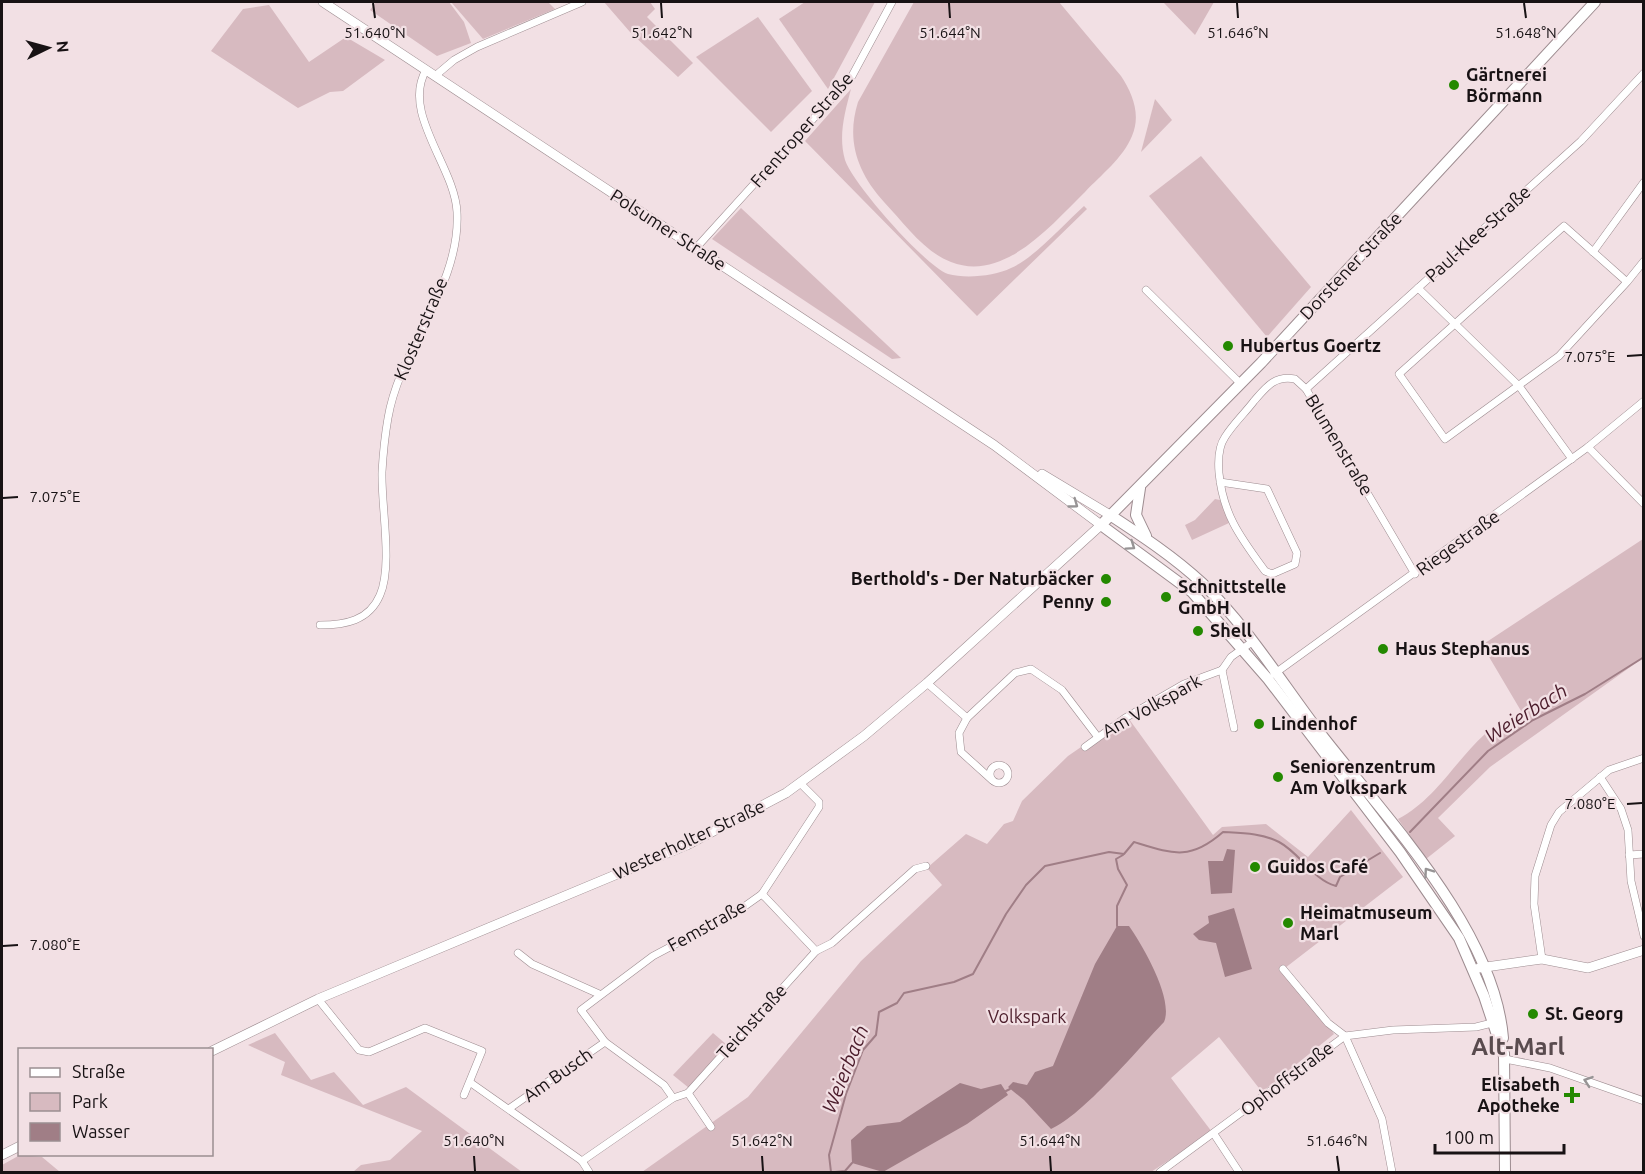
<svg xmlns="http://www.w3.org/2000/svg" width="1645" height="1174" font-family="Ubuntu,sans-serif">
  <style>
    .green { fill: #d7bac0 }
    .water { fill: #a07e86 }
    .lines { fill: none; stroke-linecap: round; stroke-linejoin: round }
    .stream { stroke: #a07e86; stroke-width: 2 }
    .street-casing { stroke: #9d8c90; stroke-width: 8 }
    .secondary-casing { stroke: #9d8c90; stroke-width: 10 }
    .primary-casing { stroke: #9d8c90; stroke-width: 12 }
    .street { stroke: #fff; stroke-width: 7 }
    .secondary { stroke: #fff; stroke-width: 9 }
    .primary { stroke: #fff; stroke-width: 10 }
    .oneway { stroke: #979495 }
    .ticks { fill: none; stroke: #181214; stroke-width: 2 }
    .poi-dot { fill: #248900; stroke: #f2e0e4; stroke-width: 2 }
    .labels { text-anchor: middle; stroke-width: 4.5; stroke-linejoin: round; paint-order: stroke }
    .poi-label { font-size: 18px; font-weight: bold; fill: #181214; stroke: #f2e0e4; text-anchor: start }
    .street-label { font-size: 18px; fill: #181214; stroke: #f2e0e4 }
    .park-label { font-size: 18px; fill: #4d1e2c; stroke: #f2e0e4 }
    .water-label { font-size: 20px; font-style: italic; fill: #4b1c2b; stroke: #f2e0e4 }
    .district-label { font-size: 24px; font-weight: bold; fill: #594b4e; stroke: #f2e0e4 }
    .ticks-label { font-size: 15px; text-anchor: middle; fill: #181214; stroke: #f2e0e4; stroke-width: 4.5; stroke-linejoin: round; paint-order: stroke }
  </style>
  <rect width="100%" height="100%" fill="#f2e0e4"/>
  <g class="green">
    <path d="M376,2H449L464,22L471,43L437,56L370,10Z"/>
    <path d="M451,2H548L555,9L483,39Z"/>
    <path d="M604,2H650L655,9L647,17L693,63L678,77L630,32Z"/>
    <path d="M805,2H875L828,89L779,19Z"/>
    <path d="M914,2H1059L1121,76C1133,94 1141,115 1132,136C1123,158 1101,175 1085,192C1052,224 1004,283 951,262C924,252 904,223 884,202C857,172 846,140 858,102Z"/>
    <path d="M1163,2H1214L1195,35Z"/>
    <path d="M269,5L309,62L346,37L385,60L343,91L330,92L298,108L211,51L243,9Z"/>
    <path d="M758,17L812,91L771,132L696,57Z"/>
    <path d="M851,89C845,112 838,136 845,160C853,184 925,266 948,274C966,279 995,276 1011,268C1033,259 1065,223 1084,206L1087,209L977,316L805,141Z"/>
    <path d="M1155,99L1172,120L1141,152Z"/>
    <path d="M1201,156L1311,287L1267,337L1149,196Z"/>
    <path d="M741,208L901,358L892,359L712,239Z"/>
    <path d="M1215,499L1220,500L1229,523L1192,540L1185,525L1195,520Z"/>
    <path d="M1643,539V658L1490,767L1438,818L1455,836L1426,859L1398,819C1435,800 1455,761 1485,734C1495,726 1512,722 1524,716L1482,645Z"/>
    <path d="M1129,719L1213,835L1222,827L1266,824L1308,857L1351,810L1403,877L1285,968L1334,1034L1262,1092L1219,1037L1171,1078L1212,1132L1151,1172H642L748,1097L861,961L942,885L927,868L966,834L987,844L1004,824L1013,821L1022,801L1068,756L1084,745L1088,749Z"/>
    <path d="M275,1033L311,1080L334,1072L363,1105L406,1087L522,1172H353L361,1165L390,1160L422,1131L281,1075L285,1062L248,1045Z"/>
    <path d="M713,1033L727,1045L689,1088L673,1075Z"/>
    <path d="M20,1155L42,1157L60,1172H2V1165Z"/>
  </g>
  <g class="water">
    <path d="M1227,849L1235,850L1232,893L1211,894L1208,861H1223Z"/>
    <path d="M1234,908L1252,969L1225,977L1216,943L1199,940L1193,934L1209,923L1208,916Z"/>
    <path d="M1117,926H1129C1143,946 1174,999 1164,1022C1137,1050 1083,1115 1051,1129L1024,1100L1008,1087L1013,1082L1027,1085L1035,1072L1053,1066L1095,964Z"/>
    <path d="M960,1083L981,1089L1001,1084L1008,1095L967,1124L883,1172L852,1163L851,1140L867,1126L900,1122Z"/>
  </g>
  <g class="lines">
    <g class="stream">
      <path d="M1410,832L1488,751L1533,720L1585,694L1644,657"/>
      <path d="M1117,926V906L1127,885L1118,869L1116,859L1123,855"/>
      <path d="M1006,1091L1010,1089"/>
      <path d="M831,1172L829,1155L846,1094L863,1050L876,1035L879,1012L897,1003L904,993L954,982L973,974L1006,914L1026,885L1045,866L1109,852L1124,854L1134,842C1173,854 1190,861 1223,832C1242,833 1262,833 1279,842C1300,853 1313,880 1336,886L1340,877L1380,853"/>
      <path d="M835,1172L845,1171L852,1163"/>
    </g>
    <defs>
      <g id="street">
        <path d="M435,76L454,60L477,47L582,2"/>
        <path d="M696,248L852,76L892,2"/>
        <path d="M1593,252L1644,182"/>
        <path d="M1627,282L1564,226L1399,374L1445,439L1559,356L1627,282L1644,261"/>
        <path d="M1418,288L1519,386L1572,459"/>
        <path d="M1146,290L1241,384"/>
        <path d="M1306,389L1581,141L1644,73"/>
        <path d="M1588,447L1644,504"/>
        <path d="M1220,482L1267,489L1297,553L1295,564L1272,574L1265,571C1241,538 1223,515 1219,473C1218,461 1218,447 1225,437C1233,424 1245,413 1254,401C1266,387 1275,375 1295,379L1306,389L1415,574"/>
        <path d="M320,625C345,625 369,621 380,595C393,565 381,506 382,472C383,455 385,435 388,418C400,347 461,286 457,212C455,167 401,113 426,70"/>
        <path d="M1222,670L1234,728"/>
        <path d="M1274,674L1588,447L1644,401"/>
        <path d="M927,683L967,718L1015,673L1031,669L1062,690L1097,736"/>
        <path d="M967,718L959,733L961,752L992,780"/>
        <path d="M1085,747L1125,718L1184,684L1222,670L1231,657L1252,642"/>
        <circle cx="999" cy="774" r="9"/>
        <path d="M1600,777L1621,809L1628,830L1631,881L1644,936"/>
        <path d="M1629,855L1644,854"/>
        <path d="M762,894L816,951L832,943L915,869L926,866"/>
        <path d="M518,953L532,964L599,994"/>
        <path d="M1542,959L1534,904L1535,876L1551,825L1559,812L1609,770L1644,758"/>
        <path d="M1283,969L1328,1023L1345,1036L1382,1119L1392,1172"/>
        <path d="M318,999L359,1050L369,1052L425,1028L482,1051L464,1095"/>
        <path d="M605,1042L581,1010L653,956L738,911L762,894L819,807V802L800,783"/>
        <path d="M1505,1059L1550,1068L1644,1101"/>
        <path d="M471,1083L582,1161L673,1098L688,1093L816,951"/>
        <path d="M688,1093L711,1127"/>
        <path d="M510,1108L605,1042L664,1085L673,1098"/>
        <path d="M1214,1134L1239,1172"/>
        <path d="M582,1161L589,1172"/>
        <path d="M1160,1172L1345,1036L1393,1030L1476,1027L1496,1022"/>
      </g>
      <g id="secondary">
        <path d="M1042,474L1110,515"/>
        <path d="M1479,968L1542,959L1588,968L1644,950"/>
        <path d="M212,1051L318,999L687,845L786,793L864,736L927,683L1101,525L994,445L323,2"/>
        <path d="M2,1155L20,1146"/>
      </g>
      <g id="primary">
        <path d="M1140,488L1136,515L1146,536"/>
        <path d="M1110,515C1142,536 1174,557 1202,583C1247,626 1282,683 1320,733C1385,817 1494,929 1503,1038"/>
        <path d="M1504,1053L1505,1172"/>
        <path d="M1505,1059L1484,996L1459,938L1400,852L1268,679L1192,592L1101,525L1261,363L1595,2"/>
      </g>
    </defs>
    <use href="#street" class="street-casing"/>
    <use href="#secondary" class="secondary-casing"/>
    <use href="#primary" class="primary-casing"/>
    <use href="#street" class="street"/>
    <use href="#secondary" class="secondary"/>
    <use href="#primary" class="primary"/>
  </g>
  <defs><path id="oneway-chevron" d="M-2-3.5L2.5 0L-2 3.5" fill="none" stroke-width="1.6" stroke-linecap="round" stroke-linejoin="round" transform="scale(1.5)"/></defs>
  <g class="oneway">
    <use href="#oneway-chevron" transform="translate(1074 504) rotate(36)"/>
    <use href="#oneway-chevron" transform="translate(1131 546) rotate(35)"/>
    <use href="#oneway-chevron" transform="translate(1428 872) rotate(-125)"/>
    <use href="#oneway-chevron" transform="translate(1588 1081) rotate(-161)"/>
  </g>
  <path class="ticks" d="M373,3L375,18M661,3L662,18M949,3L950,18M1237,3L1238,18M1524,3L1526,18M1627,356L1642,355M3,498L18,497M1627,804L1642,803M3,946L18,945M474,1156L475,1171M762,1156L763,1171M1050,1156L1051,1171M1337,1156L1339,1171"/>
  <g class="poi-dot">
    <circle cx="1454" cy="85" r="6"/>
    <circle cx="1228" cy="346" r="6"/>
    <circle cx="1106" cy="579" r="6"/>
    <circle cx="1166" cy="597" r="6"/>
    <circle cx="1106" cy="602" r="6"/>
    <circle cx="1198" cy="631" r="6"/>
    <circle cx="1383" cy="649" r="6"/>
    <circle cx="1259" cy="724" r="6"/>
    <circle cx="1278" cy="777" r="6"/>
    <circle cx="1255" cy="867" r="6"/>
    <circle cx="1288" cy="923" r="6"/>
    <circle cx="1533" cy="1014" r="6"/>
    <path d="M1569 1086h6v6h6v6h-6v6h-6v-6h-6v-6h6z"/>
  </g>
  <g class="labels">
    <g class="poi-label">
      <text x="1466" y="81">Gärtnerei<tspan x="1466" dy="21">Börmann</tspan></text>
      <text x="1240" y="352">Hubertus Goertz</text>
      <text x="1094" y="585" text-anchor="end">Berthold's - Der Naturbäcker</text>
      <text x="1178" y="593">Schnittstelle<tspan x="1178" dy="21">GmbH</tspan></text>
      <text x="1094" y="608" text-anchor="end">Penny</text>
      <text x="1210" y="637">Shell</text>
      <text x="1395" y="655">Haus Stephanus</text>
      <text x="1271" y="730">Lindenhof</text>
      <text x="1290" y="773">Seniorenzentrum<tspan x="1290" dy="21">Am Volkspark</tspan></text>
      <text x="1267" y="873">Guidos Café</text>
      <text x="1300" y="919">Heimatmuseum<tspan x="1300" dy="21">Marl</tspan></text>
      <text x="1545" y="1020">St. Georg</text>
      <text x="1560" y="1091" text-anchor="end">Elisabeth<tspan x="1560" dy="21">Apotheke</tspan></text>
    </g>
    <g class="street-label">
      <text transform="translate(802 130) rotate(-49)" y="6">Frentroper Straße</text>
      <text transform="translate(668 230) rotate(33)" y="6">Polsumer Straße</text>
      <text transform="translate(1478 234) rotate(-42)" y="6">Paul-Klee-Straße</text>
      <text transform="translate(1351 266) rotate(-47)" y="6">Dorstener Straße</text>
      <text transform="translate(421 329) rotate(-67)" y="6">Klosterstraße</text>
      <text transform="translate(1339 445) rotate(59)" y="6">Blumenstraße</text>
      <text transform="translate(1458 543) rotate(-36)" y="6">Riegestraße</text>
      <text transform="translate(1152 706) rotate(-29)" y="6">Am Volkspark</text>
      <text transform="translate(689 840) rotate(-25)" y="6">Westerholter Straße</text>
      <text transform="translate(707 926) rotate(-29)" y="6">Femstraße</text>
      <text transform="translate(752 1022) rotate(-48)" y="6">Teichstraße</text>
      <text transform="translate(558 1075) rotate(-35)" y="6">Am Busch</text>
      <text transform="translate(1287 1079) rotate(-37)" y="6">Ophoffstraße</text>
    </g>
    <g class="park-label">
      <text x="1027" y="1023">Volkspark</text>
    </g>
    <g class="water-label">
      <text transform="translate(1526 713) rotate(-32)" y="7">Weierbach</text>
      <text transform="translate(845 1069) rotate(-68)" y="7">Weierbach</text>
    </g>
    <g class="district-label">
      <text x="1518" y="1055">Alt-Marl</text>
    </g>
  </g>
  <g class="ticks-label">
    <text x="375" y="38">51.640°N</text>
    <text x="662" y="38">51.642°N</text>
    <text x="950" y="38">51.644°N</text>
    <text x="1238" y="38">51.646°N</text>
    <text x="1526" y="38">51.648°N</text>
    <text x="1590" y="362">7.075°E</text>
    <text x="55" y="502">7.075°E</text>
    <text x="1590" y="809">7.080°E</text>
    <text x="55" y="950">7.080°E</text>
    <text x="474" y="1146">51.640°N</text>
    <text x="762" y="1146">51.642°N</text>
    <text x="1050" y="1146">51.644°N</text>
    <text x="1337" y="1146">51.646°N</text>
  </g>
  <rect width="1645" height="1174" fill="none" stroke="#181214" stroke-width="6"/>
  <rect x="18" y="1048" width="195" height="108" fill="#f2e0e4" stroke="#9b8e91" stroke-width="1.5"/>
  <rect x="30" y="1068" width="30" height="9" fill="#ffffff" stroke="#9b8e91" stroke-width="1.5"/>
  <text x="72" y="1078" font-size="18" fill="#181214">Straße</text>
  <rect x="30" y="1093" width="30" height="18" fill="#d7bac0" stroke="#9b8e91" stroke-width="1.5"/>
  <text x="72" y="1108" font-size="18" fill="#181214">Park</text>
  <rect x="30" y="1123" width="30" height="18" fill="#a07e86" stroke="#9b8e91" stroke-width="1.5"/>
  <text x="72" y="1138" font-size="18" fill="#181214">Wasser</text>
  <g transform="translate(48 48) rotate(85)" stroke="#f2e0e4" stroke-width="4.5" paint-order="stroke">
  <path d="M0-4.5L10 22L0 15L-10 22Z" fill="#181214"/>
  <text y="-9" font-size="16" font-weight="bold" text-anchor="middle" fill="#181214">N</text>
  </g>
  <path d="M1435 1144v9h129v-9" fill="none" stroke="#181214" stroke-width="3"/>
  <text x="1444" y="1144" font-size="18" fill="#181214" stroke="#f2e0e4" stroke-width="4.5" paint-order="stroke">100 m</text>
</svg>
